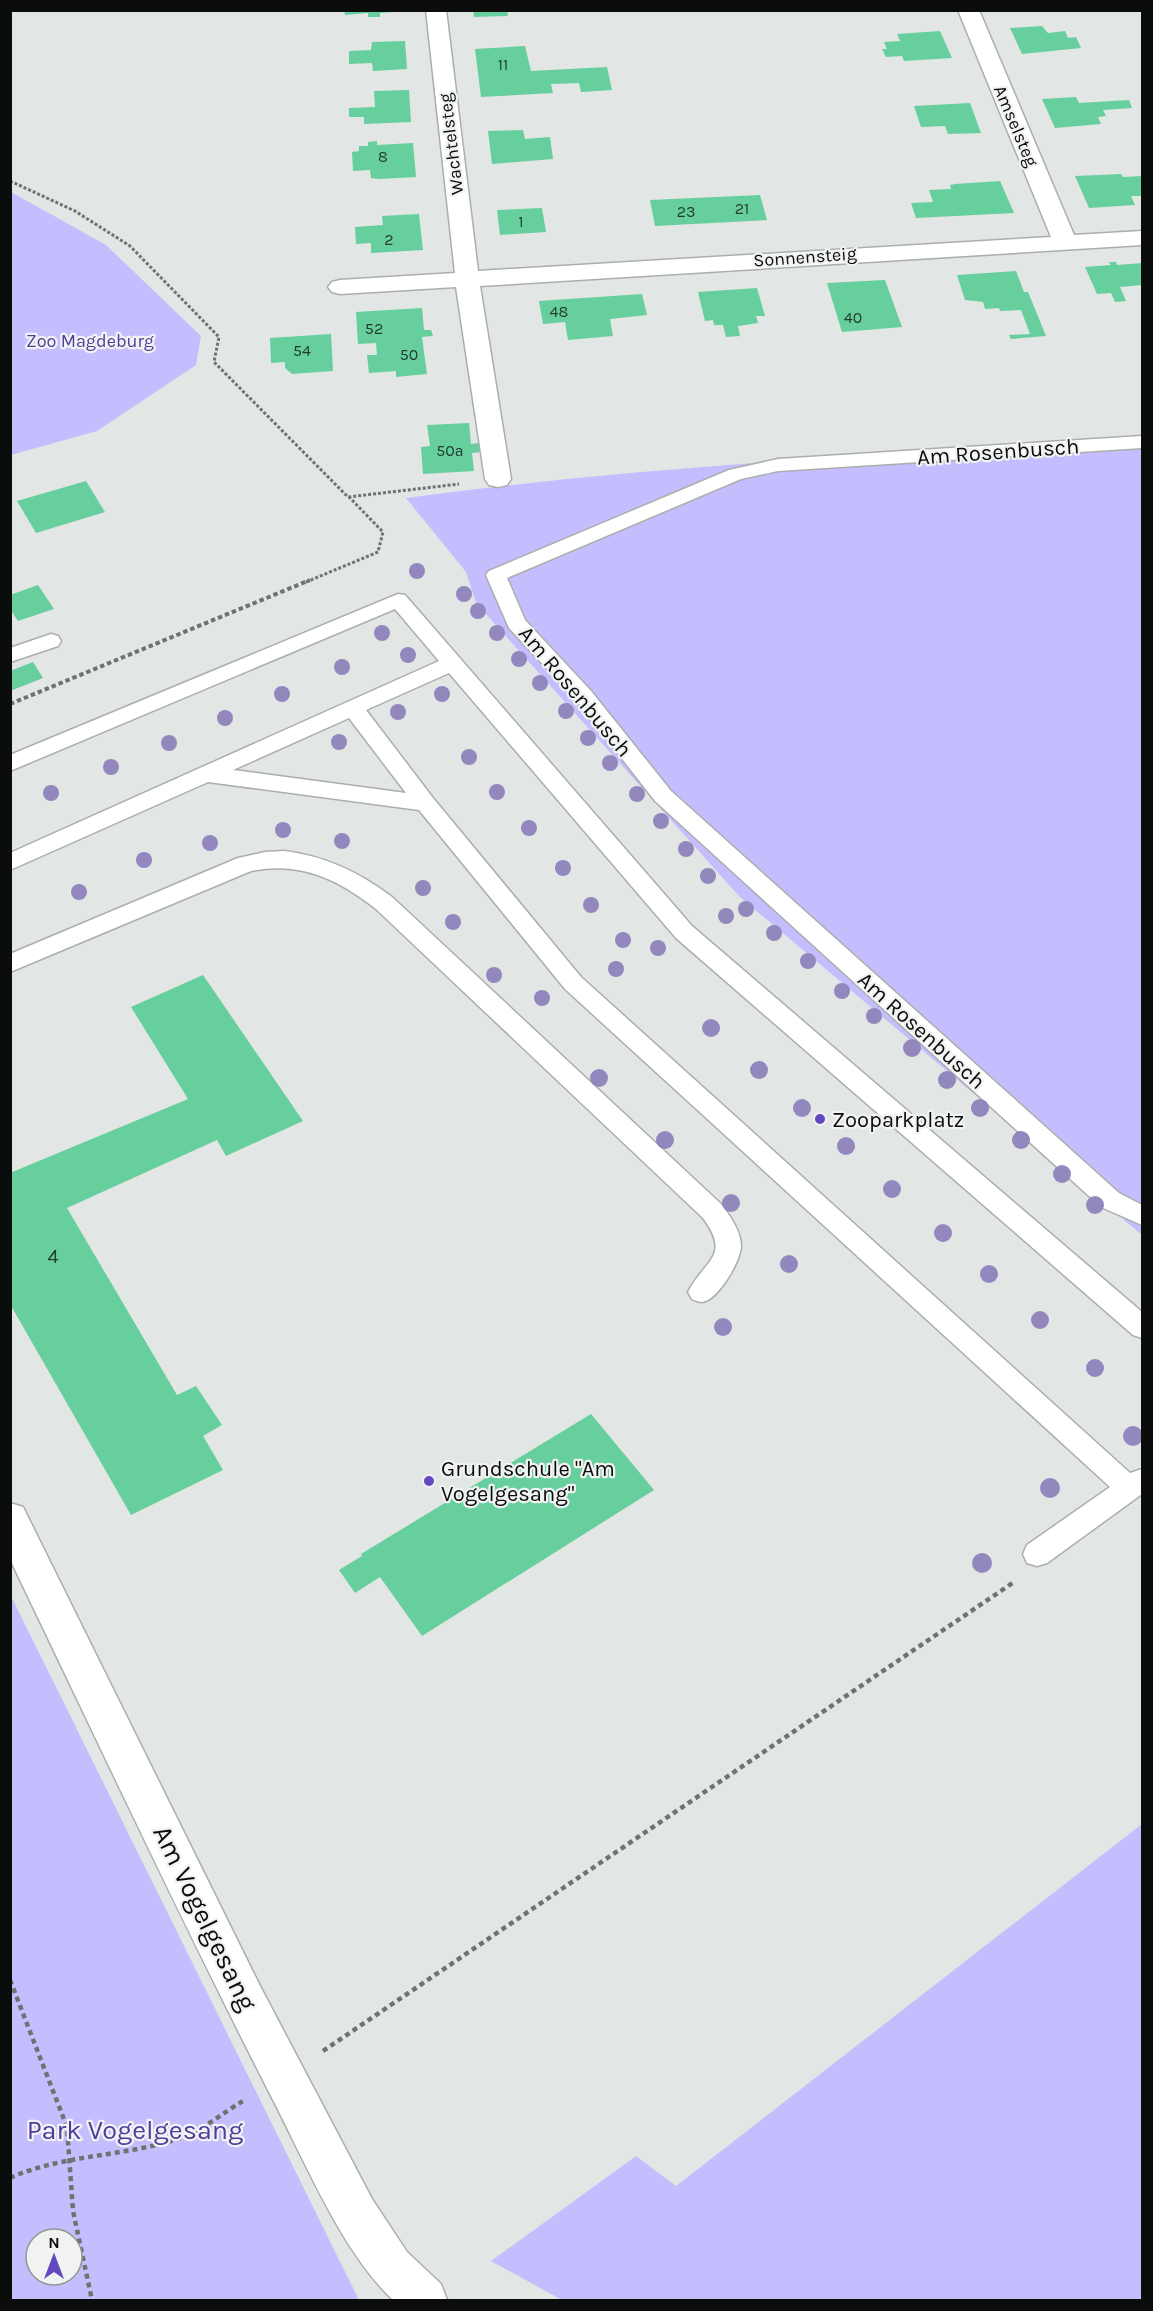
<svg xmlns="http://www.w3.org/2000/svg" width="1153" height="2311" font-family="Karla,sans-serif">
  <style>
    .green { fill: #c4befe; fill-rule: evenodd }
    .building { fill: #66cf9d }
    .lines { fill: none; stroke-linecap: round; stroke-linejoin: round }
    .lane-casing { stroke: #abaeac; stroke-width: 3 }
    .street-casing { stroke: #abaeac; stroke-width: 3 }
    .path-far2 { stroke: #707271; stroke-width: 3; stroke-dasharray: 3 2; stroke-linecap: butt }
    .path-far1 { stroke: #707271; stroke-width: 4; stroke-dasharray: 4.5 3; stroke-linecap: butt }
    .path { stroke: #707271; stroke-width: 4.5; stroke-dasharray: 5 4; stroke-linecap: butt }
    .lane { fill: #fff; fill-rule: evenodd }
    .street { fill: #fff; fill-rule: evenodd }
    .tree { fill: #9288bd }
    .poi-dot { fill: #6348c0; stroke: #f0f3f1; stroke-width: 2 }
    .labels { text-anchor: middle; stroke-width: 4.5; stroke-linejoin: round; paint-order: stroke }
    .far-number-label { font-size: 16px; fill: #223d30 }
    .far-street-label { font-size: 18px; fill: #0b0c0c; stroke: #f0f3f1 }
    .far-park-label { font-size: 18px; fill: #513b9d; stroke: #f0f3f1 }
    .number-label { font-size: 20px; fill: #223d30 }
    .street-label { font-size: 22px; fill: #0b0c0c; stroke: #f0f3f1 }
    .poi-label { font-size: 22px; fill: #0b0c0c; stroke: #f0f3f1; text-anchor: start }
    .near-street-label { font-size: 27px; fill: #0b0c0c; stroke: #f0f3f1 }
    .near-park-label { font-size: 27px; fill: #513b9d; stroke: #f0f3f1 }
  </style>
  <rect width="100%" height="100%" fill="#e2e6e4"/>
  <g class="green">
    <path d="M11,192L106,245L201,336L196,365L97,431L11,455Z"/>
    <path d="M1142,438V1235L740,897L476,603L466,572L406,498C650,465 897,454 1142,438Z"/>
    <path d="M10,1596H11L359,2300H11ZM36,2239H72V2275H36Z"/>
    <path d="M1142,1824V2300H562L491,2261L636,2156L676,2186Z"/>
  </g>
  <g class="building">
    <path d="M344,10H394V12L380,13V17H368V13L345,15Z"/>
    <path d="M473,10H507L508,16L474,17Z"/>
    <path d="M1042,26L1048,33L1065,31L1068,38L1076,37L1081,48L1022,54L1010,28Z"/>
    <path d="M940,31L952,58L904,61L902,56L886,57L882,49H887L884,42L900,41L897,34Z"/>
    <path d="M405,41L407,69L373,71L372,63L349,64V51L371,50L372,42Z"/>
    <path d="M525,46L531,71L607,67L612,90L581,92L579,83L551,84L553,93L481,97L475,49Z"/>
    <path d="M409,90L411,122L364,124V117H349V108L375,107L374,91Z"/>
    <path d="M1076,97L1079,103L1129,100L1132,108L1103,110L1106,116L1098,117L1101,124L1055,128L1042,99Z"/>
    <path d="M970,103L981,133L948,134L945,126L921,127L914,106Z"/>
    <path d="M523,130L525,139L550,137L553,159L492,164L488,131Z"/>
    <path d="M377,141V145L413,143L416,177L379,179L371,178L370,170L353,171L352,152L359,151V146H368V142Z"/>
    <path d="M1121,174L1123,177L1142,176V196H1131L1135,205L1089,208L1075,176Z"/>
    <path d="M1000,181L1014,213L916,218L911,203L933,202L929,190L951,189L950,185L955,184Z"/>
    <path d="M760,195L767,220L655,226L650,200Z"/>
    <path d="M542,208L546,232L500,235L497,210Z"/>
    <path d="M419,214L423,250L371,253V243L356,244L355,227L383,225L382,216Z"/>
    <path d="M1109,262H1116L1117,265L1142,263V285L1120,287L1126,301L1115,302L1111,293L1097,294L1085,267L1111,265Z"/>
    <path d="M1016,271L1024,292H1028L1046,336L1011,339L1009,335L1030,334L1021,310L1000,311L999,308L985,309L983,302L965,300L957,275Z"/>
    <path d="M885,280L902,327L842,332L827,283Z"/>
    <path d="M757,288L765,316H756L758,323L738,326L740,336L726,337L723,325H714L713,320L705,321L698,292Z"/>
    <path d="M642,294L647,315L610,319L613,336L568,340L565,322L543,324L539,301Z"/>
    <path d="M422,308L424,330H431L433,336L422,337L427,374L396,377V371L369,373L367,355H377L376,343L358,344L356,312Z"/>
    <path d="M331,334L333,371L292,374L285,368V362L271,363L270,338Z"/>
    <path d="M469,423L471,444L479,443L480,452L472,453L474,471L423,474L421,447L430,446L427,425Z"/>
    <path d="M86,481L105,512L36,533L17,501Z"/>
    <path d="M38,585L54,609L18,621L10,609V595Z"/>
    <path d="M33,662L43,678L10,691V671Z"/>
    <path d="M203,975L303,1121L226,1156L217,1140L67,1208L177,1395L196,1386L222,1425L203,1436L223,1470L131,1515L10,1304V1173L188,1099L131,1007Z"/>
    <path d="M591,1414L654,1490L422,1636L380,1577L355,1593L339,1570L362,1556L361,1554Z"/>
  </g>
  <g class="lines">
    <defs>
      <g id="lane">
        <path d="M1142,436V448L778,471L741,479L507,578L525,620L591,691L671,791L1119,1193L1142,1205V1225L1101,1207L655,801L577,701L509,628L486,575L489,571L729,470L778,459Z"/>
        <path d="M398,594L405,595L692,926L1142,1312V1338L1133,1335L676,938L449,673L366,710L433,798L581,977L1130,1473L1142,1469V1494L1047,1563L1037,1566L1027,1563L1023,1554L1027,1545L1110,1487L565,989L419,810L208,782L10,870V853L439,661L395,609L10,771V755ZM349,718L406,793L233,770Z"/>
        <path d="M51,634L58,636L61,641L58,646L10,662V648Z"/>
        <path d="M284,851C325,856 359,872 392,897L721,1204C730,1216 741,1231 741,1246C741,1261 717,1302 701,1302C701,1302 693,1300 692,1299L688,1292C704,1260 732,1257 703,1218L376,909C338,879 300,861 251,871L10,972V954L238,858L265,852Z"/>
      </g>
      <g id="street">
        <path d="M426,10H446L478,271L1051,237L958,10H979L1074,235L1142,231V245L480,286L511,479L507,485L498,487L489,485L485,479L456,287L340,294L332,292L328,287L332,282L340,280L455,273Z"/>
        <path d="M10,1503L23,1507L260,1986L372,2199L407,2252L441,2284L447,2300H393C341,2251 304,2159 270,2094C180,1918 96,1738 10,1559Z"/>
      </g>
    </defs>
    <use href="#lane" class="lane-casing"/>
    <use href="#street" class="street-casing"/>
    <g class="path-far2">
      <path d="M10,181L75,211L130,246L219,337L214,362L348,497L459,484"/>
      <path d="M306,582L378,552L383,532L349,497"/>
    </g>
    <path class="path-far1" d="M10,704L310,580"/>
    <g class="path">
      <path d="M10,1980L67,2127L73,2211L92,2300"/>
      <path d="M323,2051L1014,1582"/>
      <path d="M10,2178C63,2154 125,2157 180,2138C200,2132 224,2112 243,2101"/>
    </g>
    <use href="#lane" class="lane"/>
    <use href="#street" class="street"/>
  </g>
  <g class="tree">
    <circle cx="417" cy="571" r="8"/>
    <circle cx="464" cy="594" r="8"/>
    <circle cx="478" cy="611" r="8"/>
    <circle cx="382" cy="633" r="8"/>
    <circle cx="497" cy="633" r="8"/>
    <circle cx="408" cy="655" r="8"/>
    <circle cx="519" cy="659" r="8"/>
    <circle cx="342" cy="667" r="8"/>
    <circle cx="540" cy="683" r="8"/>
    <circle cx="282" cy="694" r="8"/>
    <circle cx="442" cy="694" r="8"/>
    <circle cx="566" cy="711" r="8"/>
    <circle cx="398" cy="712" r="8"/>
    <circle cx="225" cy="718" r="8"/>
    <circle cx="588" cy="738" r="8"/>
    <circle cx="339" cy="742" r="8"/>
    <circle cx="169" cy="743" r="8"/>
    <circle cx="469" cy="757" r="8"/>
    <circle cx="610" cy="763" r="8"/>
    <circle cx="111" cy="767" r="8"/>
    <circle cx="497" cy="792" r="8"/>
    <circle cx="51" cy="793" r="8"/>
    <circle cx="637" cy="794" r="8"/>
    <circle cx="661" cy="821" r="8"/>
    <circle cx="529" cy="828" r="8"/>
    <circle cx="283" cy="830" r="8"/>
    <circle cx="342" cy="841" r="8"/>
    <circle cx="210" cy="843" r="8"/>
    <circle cx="686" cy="849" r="8"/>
    <circle cx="144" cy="860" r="8"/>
    <circle cx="563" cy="868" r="8"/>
    <circle cx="708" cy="876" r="8"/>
    <circle cx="423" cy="888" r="8"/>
    <circle cx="79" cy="892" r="8"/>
    <circle cx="591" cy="905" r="8"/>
    <circle cx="746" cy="909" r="8"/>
    <circle cx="726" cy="916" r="8"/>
    <circle cx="453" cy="922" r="8"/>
    <circle cx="774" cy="933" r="8"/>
    <circle cx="623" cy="940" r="8"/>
    <circle cx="658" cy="948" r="8"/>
    <circle cx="808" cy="961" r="8"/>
    <circle cx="616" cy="969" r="8"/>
    <circle cx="494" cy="975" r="8"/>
    <circle cx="842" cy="991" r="8"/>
    <circle cx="542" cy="998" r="8"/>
    <circle cx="874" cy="1016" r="8"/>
    <circle cx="711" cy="1028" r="9"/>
    <circle cx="912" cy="1048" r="9"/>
    <circle cx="759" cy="1070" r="9"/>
    <circle cx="599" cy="1078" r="9"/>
    <circle cx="947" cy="1080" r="9"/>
    <circle cx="802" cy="1108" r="9"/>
    <circle cx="980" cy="1108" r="9"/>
    <circle cx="665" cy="1140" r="9"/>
    <circle cx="1021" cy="1140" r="9"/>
    <circle cx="846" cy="1146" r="9"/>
    <circle cx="1062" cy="1174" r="9"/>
    <circle cx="892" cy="1189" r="9"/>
    <circle cx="731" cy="1203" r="9"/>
    <circle cx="1095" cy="1205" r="9"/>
    <circle cx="943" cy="1233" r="9"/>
    <circle cx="789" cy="1264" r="9"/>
    <circle cx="989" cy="1274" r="9"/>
    <circle cx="1040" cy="1320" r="9"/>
    <circle cx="723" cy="1327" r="9"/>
    <circle cx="1095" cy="1368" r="9"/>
    <circle cx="1133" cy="1436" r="10"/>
    <circle cx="1050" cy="1488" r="10"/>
    <circle cx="982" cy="1563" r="10"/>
  </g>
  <g class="poi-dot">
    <circle cx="820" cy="1119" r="6"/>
    <circle cx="429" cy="1481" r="6"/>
  </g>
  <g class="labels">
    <g class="far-number-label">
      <text x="503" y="70">11</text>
      <text x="383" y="162">8</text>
      <text x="742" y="214">21</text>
      <text x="686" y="217">23</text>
      <text x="521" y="227">1</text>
      <text x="389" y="245">2</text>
      <text x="559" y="317">48</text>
      <text x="853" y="323">40</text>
      <text x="374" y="334">52</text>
      <text x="302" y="356">54</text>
      <text x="409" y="360">50</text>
      <text x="450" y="456">50a</text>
    </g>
    <g class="far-street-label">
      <text transform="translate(1016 126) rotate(67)" y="6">Amselsteg</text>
      <text transform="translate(451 144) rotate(-97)" y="6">Wachtelsteg</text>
      <text transform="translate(805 257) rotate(-4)" y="6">Sonnensteig</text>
    </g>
    <g class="far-park-label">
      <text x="90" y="347">Zoo Magdeburg</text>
    </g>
    <g class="number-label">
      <text x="53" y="1263">4</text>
    </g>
    <g class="street-label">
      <text transform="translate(998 451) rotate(-4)" y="8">Am Rosenbusch</text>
      <text transform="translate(576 691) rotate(50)" y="8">Am Rosenbusch</text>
      <text transform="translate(922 1030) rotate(42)" y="8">Am Rosenbusch</text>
    </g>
    <g class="poi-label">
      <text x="832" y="1127">Zooparkplatz</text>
      <text x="441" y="1476">Grundschule "Am<tspan x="441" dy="25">Vogelgesang"</tspan></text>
    </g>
    <g class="near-street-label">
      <text transform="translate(205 1918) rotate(64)" y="9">Am Vogelgesang</text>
    </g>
    <g class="near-park-label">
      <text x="135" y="2139">Park Vogelgesang</text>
    </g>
  </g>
  <rect width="1153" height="2311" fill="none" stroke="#0b0c0c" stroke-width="24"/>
  <g transform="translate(54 2257)"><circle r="28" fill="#f0f3f1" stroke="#949795" stroke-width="1.5"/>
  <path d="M0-4.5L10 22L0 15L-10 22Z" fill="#6348c0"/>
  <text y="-9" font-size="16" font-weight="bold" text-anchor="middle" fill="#0b0c0c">N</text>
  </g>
</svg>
